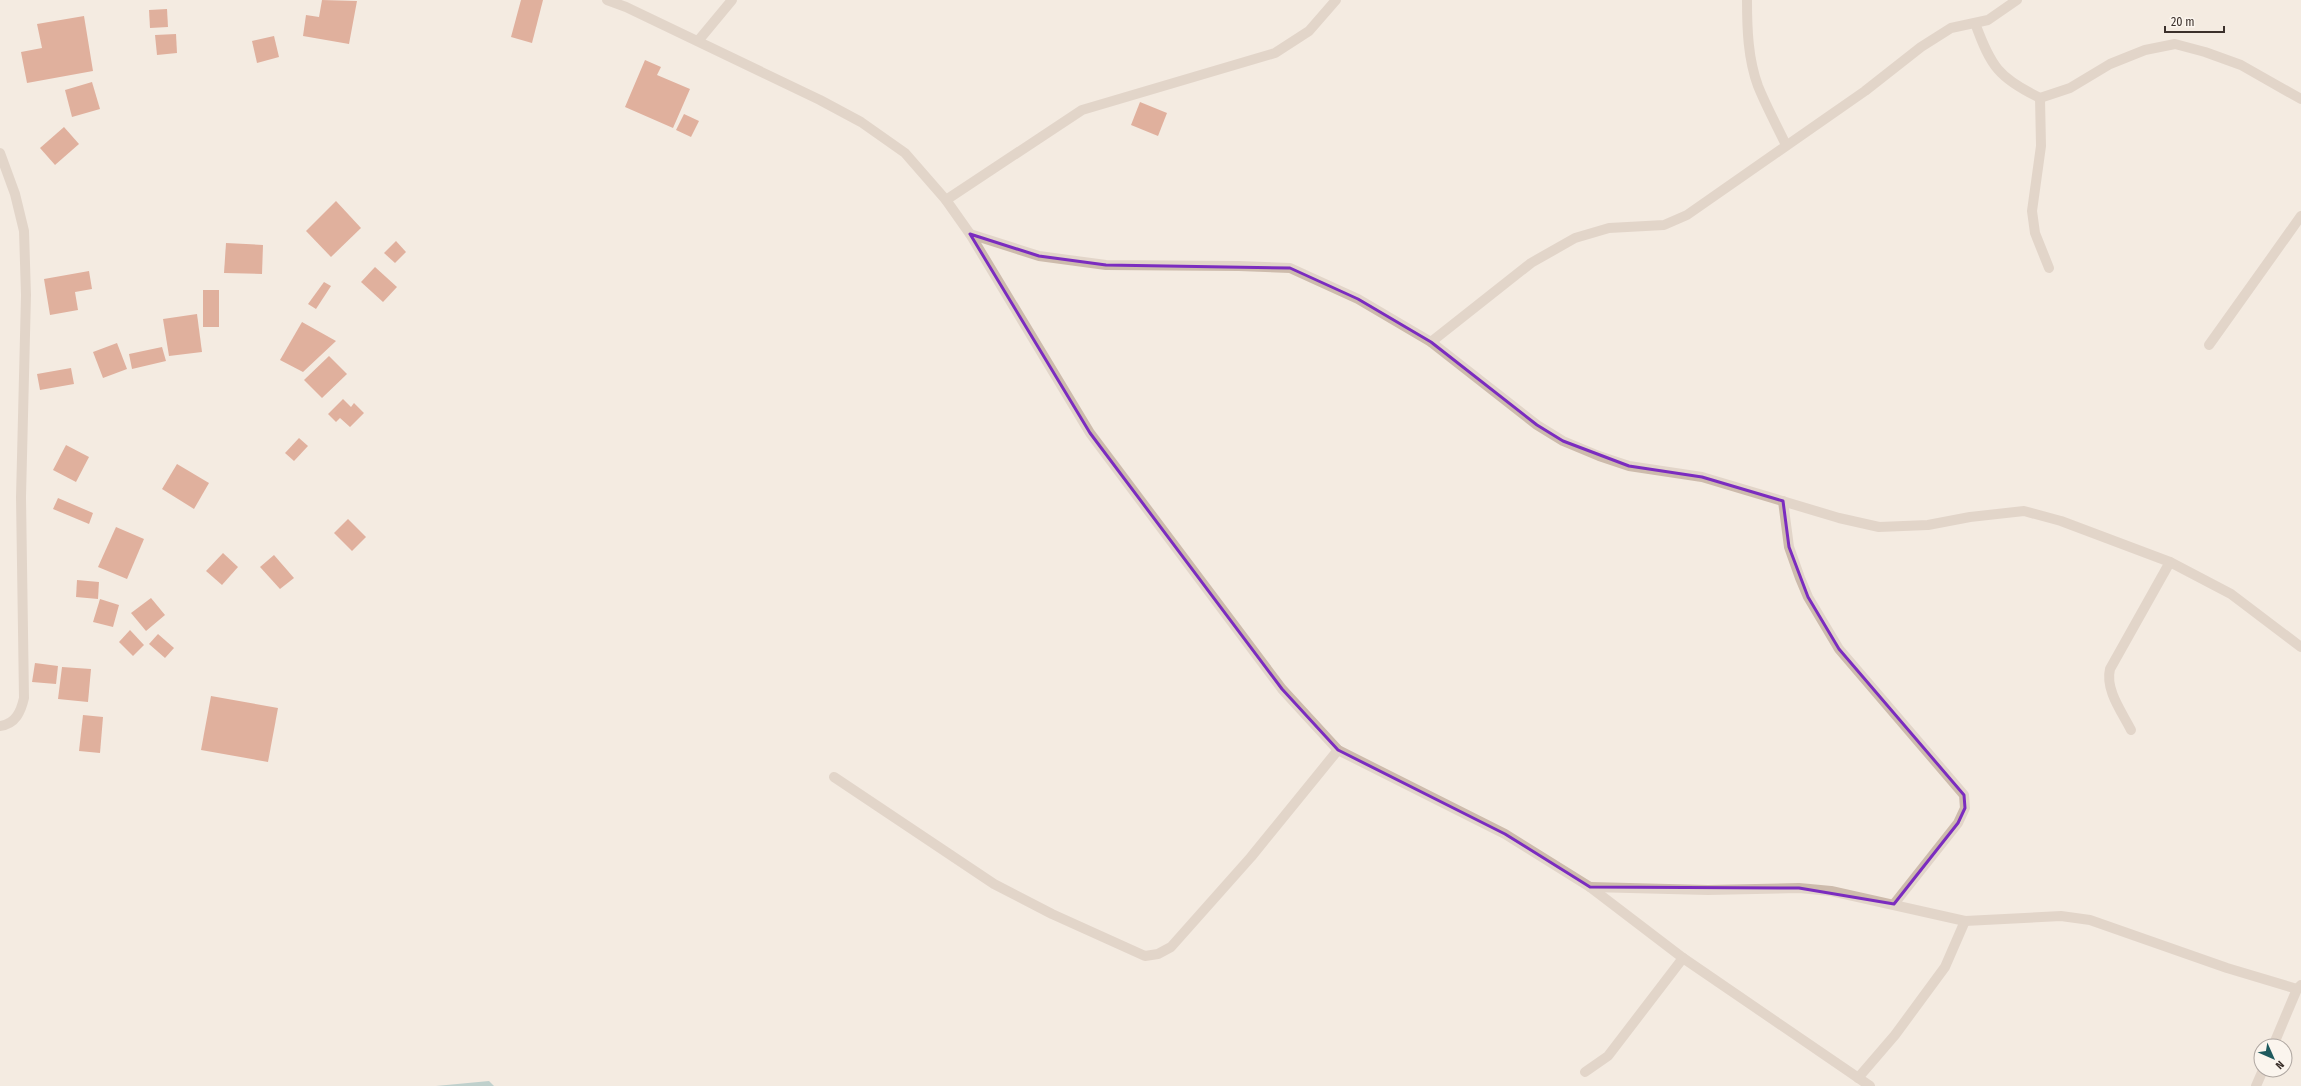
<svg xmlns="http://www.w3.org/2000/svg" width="2301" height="1086" font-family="'Fira Sans Condensed',sans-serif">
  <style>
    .water { fill: #7fb0b2 }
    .building { fill: #c8694b }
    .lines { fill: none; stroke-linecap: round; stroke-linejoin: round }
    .minor { stroke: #cdbbac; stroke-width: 10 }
    .marked { fill: none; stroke: #7b2cbf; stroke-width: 3; stroke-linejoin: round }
  </style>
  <rect width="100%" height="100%" fill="#f4ebe1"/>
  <path class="water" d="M489,1081L494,1086H436Z"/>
  <g class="building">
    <path d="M322,0L357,1L349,44L303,36L306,15L319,17Z"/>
    <path d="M521,0H543L532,43L511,37Z"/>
    <path d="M167,9L168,27L150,28L149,10Z"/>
    <path d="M84,16L93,71L27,83L21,52L42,48L37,24Z"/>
    <path d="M176,34L177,53L157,55L155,35Z"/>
    <path d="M274,36L279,57L257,63L252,41Z"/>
    <path d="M645,60L661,67L657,75L690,89L673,128L625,107Z"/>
    <path d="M92,82L100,109L72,117L65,90Z"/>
    <path d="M1140,102L1167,113L1158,136L1131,125Z"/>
    <path d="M684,114L699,121L691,137L676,130Z"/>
    <path d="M64,127L79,144L55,165L40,148Z"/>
    <path d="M336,201L361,228L331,257L306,231Z"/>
    <path d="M396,241L406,252L395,263L384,253Z"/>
    <path d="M226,243L263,245L262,274L224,273Z"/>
    <path d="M375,267L397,287L383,302L361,282Z"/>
    <path d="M89,271L92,289L75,292L78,310L50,315L44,279Z"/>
    <path d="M324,282L331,286L316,309L308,304Z"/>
    <rect x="203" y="290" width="16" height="37"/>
    <path d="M197,314L202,352L169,356L163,319Z"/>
    <path d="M302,322L336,341L303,372L280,360Z"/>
    <path d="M117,343L127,369L103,378L93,352Z"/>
    <path d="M162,347L166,361L132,369L129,354Z"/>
    <path d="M329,356L347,374L322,398L304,380Z"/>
    <path d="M71,368L74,384L40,390L37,374Z"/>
    <path d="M343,399L351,407L354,403L364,413L350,427L340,418L336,422L328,414Z"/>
    <path d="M299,438L308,446L294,461L285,453Z"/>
    <path d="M66,445L89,457L76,482L53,470Z"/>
    <path d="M177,464L209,483L194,509L162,489Z"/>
    <path d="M58,498L93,513L89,524L53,509Z"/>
    <path d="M348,519L366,537L352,551L334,533Z"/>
    <path d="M116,527L144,539L127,579L98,567Z"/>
    <path d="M223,553L238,567L222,585L206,571Z"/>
    <path d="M274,555L294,578L280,589L260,567Z"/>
    <path d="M77,580L99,582L98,599L76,597Z"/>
    <path d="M151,598L165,615L146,631L131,613Z"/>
    <path d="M100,599L119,605L113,627L93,622Z"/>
    <path d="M130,630L144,645L133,656L119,642Z"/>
    <path d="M158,634L174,648L165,658L149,644Z"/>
    <path d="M35,663L58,666L56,684L32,682Z"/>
    <path d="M62,667L91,669L88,702L58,699Z"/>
    <path d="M211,696L278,708L268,762L201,750Z"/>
    <path d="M83,715L103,717L100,753L79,751Z"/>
  </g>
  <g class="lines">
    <g class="minor">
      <path d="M607,0L626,7L820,100L861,122L905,153L946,200L970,234L1090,433L1282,689L1338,750L1505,834L1590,887L1683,958L1870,1086"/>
      <path d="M1747,0C1747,29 1748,59 1758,86C1766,106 1777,126 1786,145"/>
      <path d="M1975,23C1991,67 1999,78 2040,98L2070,88L2110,64L2145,50L2175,44L2205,52L2241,65L2301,99"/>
      <path d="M698,41L732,0"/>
      <path d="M2040,98L2041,146L2032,211L2035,233L2049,268"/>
      <path d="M0,153L15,194L24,231L26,295L21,497L24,698C21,711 16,724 0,726"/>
      <path d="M946,200L1082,110L1275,53L1309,31L1336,0"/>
      <path d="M970,234L1039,256L1106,265L1239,266L1290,268L1358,299L1431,342L1537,425L1563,441L1599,456L1629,466L1702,477L1839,518L1879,527L1928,525L1970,517L2024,511L2061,521L2170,562L2231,594L2301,647"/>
      <path d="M1431,342L1531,263L1575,238L1609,228L1664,225L1687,215L1865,91L1921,47L1951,28L1988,20L2017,0"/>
      <path d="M2209,345L2301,216"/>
      <path d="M1783,501L1789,547L1800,578L1808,597L1839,649L1964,795L1965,808L1958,823L1894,904"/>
      <path d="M2131,730C2122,712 2105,690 2110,669L2170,562"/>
      <path d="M834,777L994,884L1052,914L1145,956L1158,954L1171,947L1251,857L1338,750"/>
      <path d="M1590,887L1708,890L1799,888L1831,891L1965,921L2061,916L2090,920L2227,968L2297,989"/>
      <path d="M2273,1046L2297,989L2301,985"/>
      <path d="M1585,1072L1608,1056L1683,958"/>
      <path d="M1858,1078L1895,1035L1945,967L1965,921"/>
      <path d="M2256,1086L2263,1070"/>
    </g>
  </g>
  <path d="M0 0H2301V1086H0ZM970,234L1039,256L1106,265L1290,268L1358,299L1431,342L1537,425L1563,441L1629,466L1702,477L1783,501L1789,547L1808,597L1839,649L1964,795L1965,808L1958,823L1894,904L1799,888L1590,887L1505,834L1338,750L1282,689L1090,433Z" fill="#f4ebe1" fill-opacity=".55" fill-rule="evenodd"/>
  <path class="marked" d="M970,234L1039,256L1106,265L1290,268L1358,299L1431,342L1537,425L1563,441L1629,466L1702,477L1783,501L1789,547L1808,597L1839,649L1964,795L1965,808L1958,823L1894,904L1799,888L1590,887L1505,834L1338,750L1282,689L1090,433Z"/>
  <g transform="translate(2273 1058) rotate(135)"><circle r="19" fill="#fbf5ee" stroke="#aea6a0"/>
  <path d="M0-3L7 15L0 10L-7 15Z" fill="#1f5a5e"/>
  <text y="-6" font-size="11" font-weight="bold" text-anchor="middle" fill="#3b302b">N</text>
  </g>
  <path d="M2165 26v6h59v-6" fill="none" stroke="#3b302b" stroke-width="2"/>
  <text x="2171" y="26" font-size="12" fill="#3b302b" stroke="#fbf5ee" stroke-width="3" paint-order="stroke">20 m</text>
</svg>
